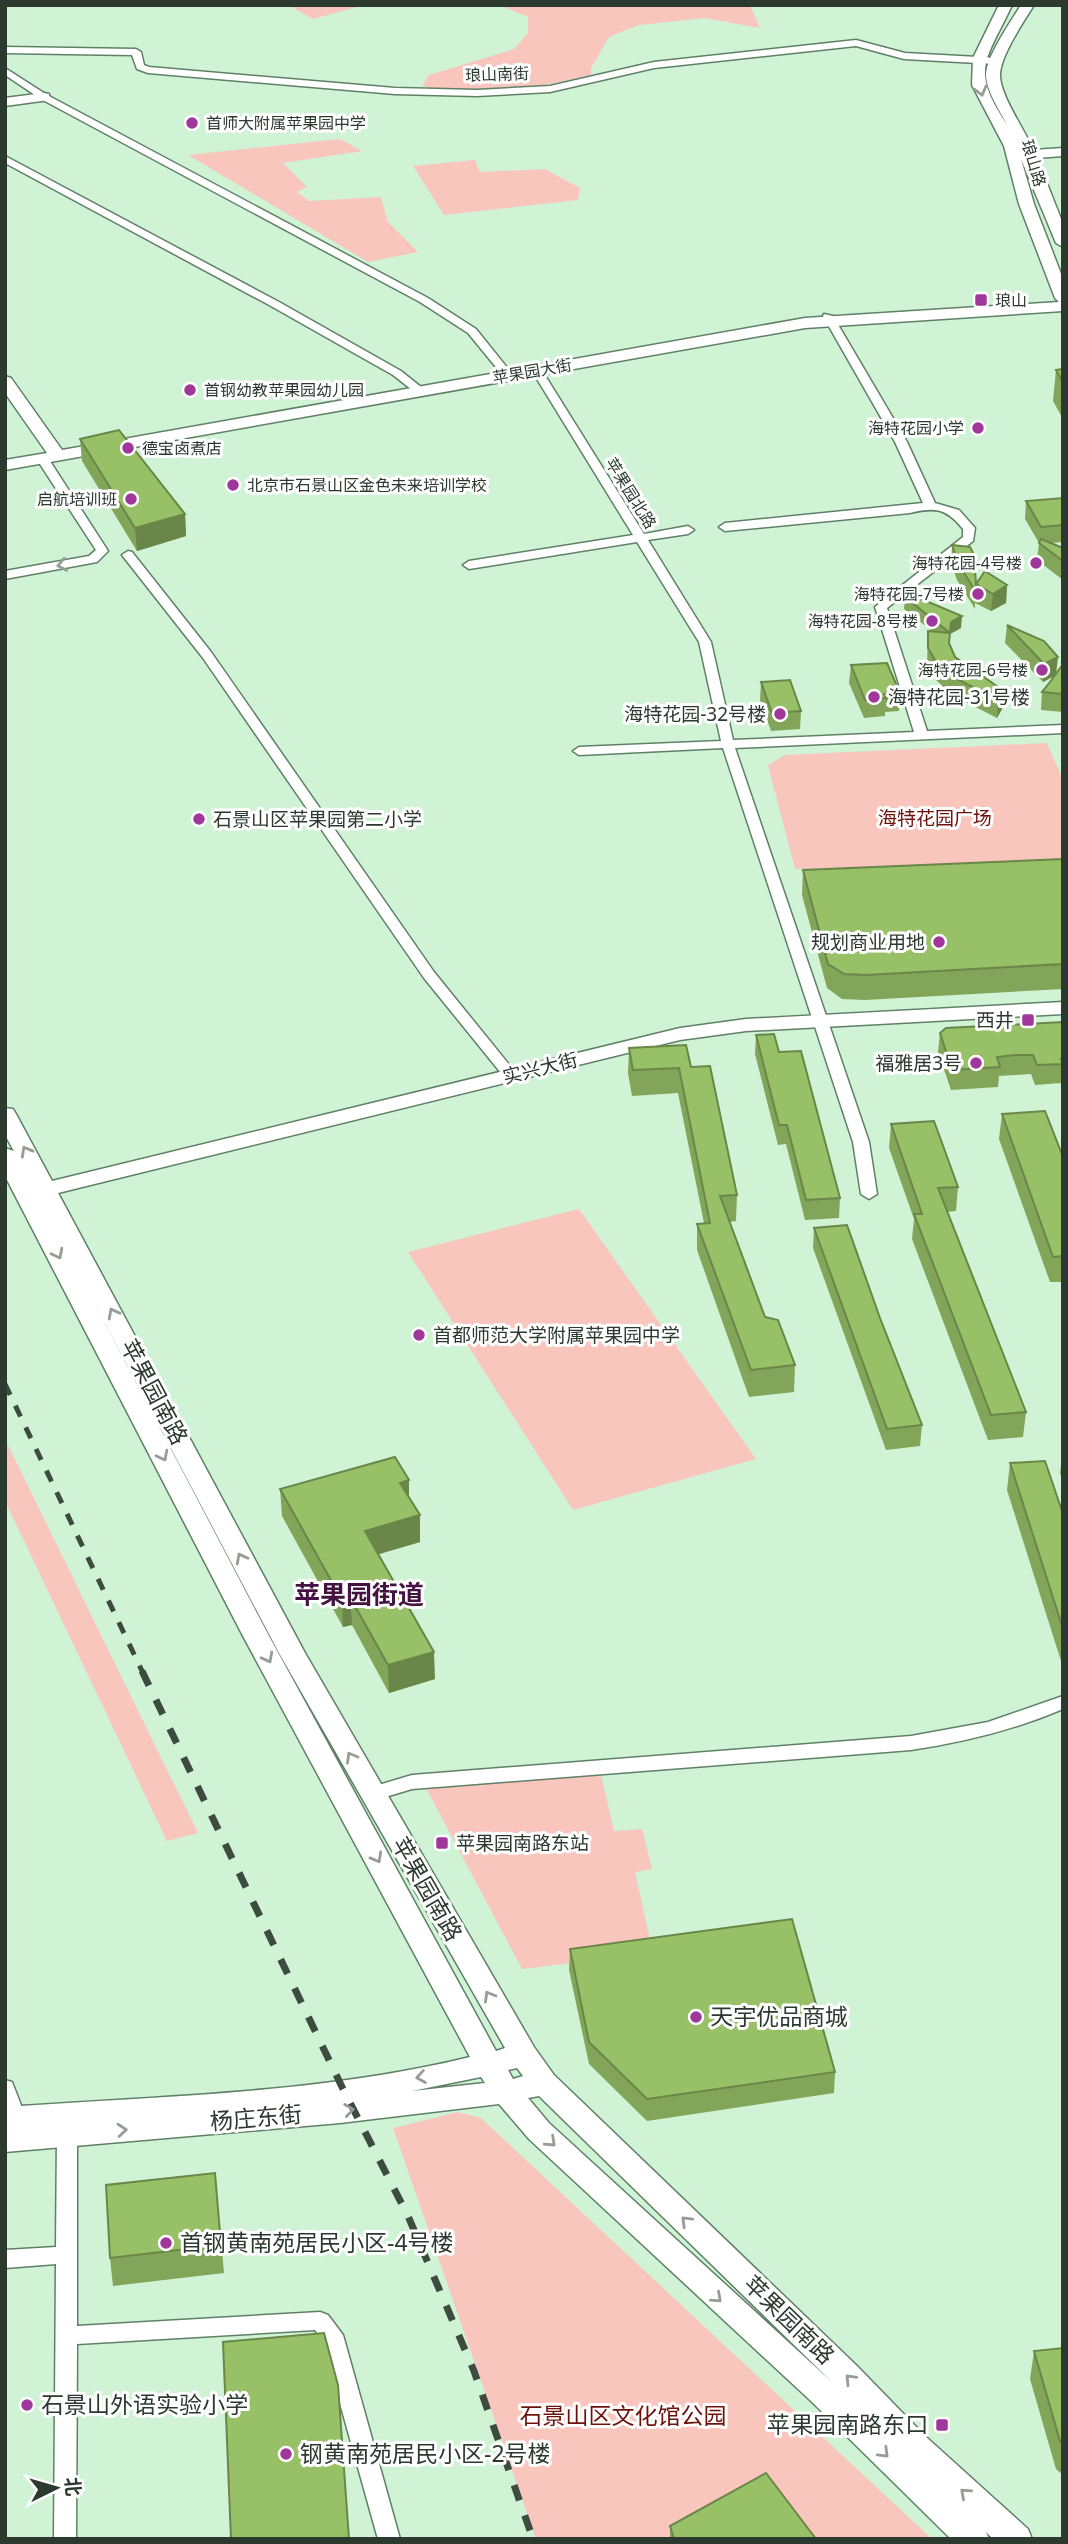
<svg xmlns="http://www.w3.org/2000/svg" width="1068" height="2544" font-family="'Noto Sans','Noto Sans SC',sans-serif">
  <style>
    .green { fill: #f8c6bd }
    .lines { fill: none; stroke-linecap: round; stroke-linejoin: round }
    .street-casing { stroke: #608066; stroke-width: 3 }
    .secondary-casing { stroke: #608066; stroke-width: 3 }
    .street { fill: #fff; fill-rule: evenodd }
    .secondary { fill: #fff; fill-rule: evenodd }
    .rail-far1 { stroke: #3d4c3f; stroke-width: 5; stroke-dasharray: 12 12; stroke-linecap: butt }
    .rail { stroke: #3d4c3f; stroke-width: 7; stroke-dasharray: 16 16; stroke-linecap: butt }
    .wall { fill: #82a559 }
    .shaded-wall { fill: #6a8648 }
    .building { fill: #97c067; stroke: #6a8648; stroke-width: 2 }
    .oneway { stroke: #969c96 }
    .poi-dot { fill: #a0389c; stroke: #fff; stroke-width: 2.5 }
    .labels { text-anchor: middle; stroke-width: 6; stroke-linejoin: round; paint-order: stroke }
    .far-street-label { font-size: 16px; fill: #2c392e; stroke: #fff }
    .far-poi-label { font-size: 16px; fill: #2c392e; stroke: #fff; text-anchor: end }
    .poi-label { font-size: 19px; fill: #2c392e; stroke: #fff; text-anchor: start }
    .park-label { font-size: 19px; fill: #6c120b; stroke: #fff }
    .street-label { font-size: 19px; fill: #2c392e; stroke: #fff }
    .near-street-label { font-size: 23px; fill: #2c392e; stroke: #fff }
    .near-poi-label { font-size: 23px; fill: #2c392e; stroke: #fff; text-anchor: start }
    .near-park-label { font-size: 23px; fill: #6c120b; stroke: #fff }
    .district-label { font-size: 26px; font-weight: bold; fill: #441342; stroke: #fff }
  </style>
  <rect width="100%" height="100%" fill="#d0f3d6"/>
  <g class="green">
    <path d="M288,5H364L313,19Z"/>
    <path d="M499,5H750L760,28L704,18L639,25L609,37L591,68V75C537,88 477,98 422,86L429,75L514,49L528,33V17Z"/>
    <path d="M340,139L362,151L283,163L307,187L297,192L309,201L381,197L388,222L418,252L368,262L188,155Z"/>
    <path d="M475,160L480,172L545,169L580,188L578,200L444,215L413,166Z"/>
    <path d="M1047,743L1063,780V880L894,890L884,867L795,869L768,765L785,755Z"/>
    <path d="M579,1209L756,1459L573,1510L408,1252Z"/>
    <path d="M5,1439L198,1833L167,1841L5,1501Z"/>
    <path d="M601,1775L614,1831L642,1829L652,1869L635,1872L653,1953L522,1969L426,1788Z"/>
    <path d="M457,2112L481,2118L932,2539H536L393,2128Z"/>
  </g>
  <g class="lines">
    <defs>
      <g id="street">
        <path d="M856,40L905,53L996,58L1001,61L996,64L904,59L856,46L654,68L550,92L477,96L395,94L148,73L137,69L132,55L5,53V47L136,49L141,52L144,65L149,67L395,88L477,90L550,86L654,62Z"/>
        <path d="M5,68L47,95L428,298L476,329L513,375L504,377L468,333L420,302L41,99L5,75Z"/>
        <path d="M5,156L279,302L401,371L426,391L416,393L393,375L271,306L5,163Z"/>
        <path d="M824,314L833,316L907,442L935,503L959,510L975,528L973,541L887,608L927,731L1063,725V733L735,748L869,1142L877,1194L869,1199L861,1194L853,1142L723,748L579,755L573,751L579,747L721,741L699,642L637,542L469,569L463,565L469,561L633,535L532,371L541,369L644,534L688,526L694,530L688,534L648,540L711,642L733,740L914,732L875,607L963,537V529C946,508 935,507 910,513L725,531L719,527L725,523L923,503L895,442L823,316Z"/>
        <path d="M42,455L48,458L108,551L97,562L5,579V571L89,556L96,550L36,458Z"/>
        <path d="M128,551L132,552L211,652L434,972L515,1072L517,1075L515,1078H505L424,978L203,658L122,555Z"/>
        <path d="M1063,1696V1709C1014,1730 964,1742 911,1750L412,1789L372,1801L365,1799L363,1794L365,1789L412,1775L911,1736L988,1722Z"/>
        <path d="M5,2080L12,2082L26,2118L23,2124L16,2126L9,2124L5,2116Z"/>
        <path d="M67,2127L74,2129L77,2135V2326L320,2312L328,2315L343,2335L400,2539H378L322,2339L315,2330L77,2344L76,2539H54L56,2264L5,2268V2250L56,2247L57,2135L60,2129Z"/>
      </g>
      <g id="secondary">
        <path d="M999,5H1012C986,61 969,69 1008,126C1000,111 986,91 986,74C987,56 1011,21 1021,5H1034C1024,21 1001,55 1000,74C999,94 1025,130 1033,150L1063,148V156L1037,158L1063,224V247L1056,243L1021,159L1034,204L1063,279V311L805,328L5,470V460L47,453L5,393V376L11,378L62,450L805,318L1059,302L1055,298L1019,204L1004,146L972,85L973,58Z"/>
        <path d="M44,93L49,94V100L5,106V98Z"/>
        <path d="M1063,1002V1014L746,1031L680,1040L58,1193L305,1653L534,2047L554,2075L857,2366L925,2436L1028,2529L1032,2539H993L986,2532L989,2539H951L812,2402L529,2139L499,2104L340,2123L5,2152V2107C159,2096 319,2094 470,2057L243,1636L5,1176V1148L14,1151L5,1135V1108L13,1109L16,1114L52,1181L680,1028L746,1019ZM87,1289L279,1653L505,2048L496,2051L269,1636ZM517,2068L523,2076L513,2079L508,2070ZM481,2077L485,2083L412,2091ZM539,2096L832,2382L549,2123L528,2098Z"/>
      </g>
    </defs>
    <use href="#street" class="street-casing"/>
    <use href="#secondary" class="secondary-casing"/>
    <use href="#street" class="street"/>
    <use href="#secondary" class="secondary"/>
    <path class="rail-far1" d="M5,1384L143,1673"/>
    <path class="rail" d="M142,1671L343,2089L408,2216L474,2371L533,2539"/>
  </g>
  <g class="wall">
    <path d="M1063,369V419L1053,401L1056,370Z"/>
    <path d="M80,439L185,514L186,536L137,551L82,461Z"/>
    <path d="M1063,498V542L1051,543L1063,548V580L1037,560L1039,543L1025,519L1026,501Z"/>
    <path d="M952,545L976,584L1007,585L1006,603L991,611L975,603V609L957,580L951,563Z"/>
    <path d="M905,597L961,628L950,634L949,644L955,657L1004,691L1002,709L997,718L952,695L934,678L927,666L928,631H932L904,609Z"/>
    <path d="M1007,625L1056,673L1063,664V712L1041,710L1042,692L1054,676L1043,682L1005,643Z"/>
    <path d="M851,665L900,693L899,711L885,712V716L864,718L849,683Z"/>
    <path d="M761,682L801,711L800,729L771,731L760,700Z"/>
    <path d="M1063,859V989L865,1000L842,999L827,988L802,895L803,870Z"/>
    <path d="M1063,1022V1078L1061,1079V1083L1035,1085L1031,1074L1014,1075L999,1076L998,1087L951,1090L938,1052L940,1033Z"/>
    <path d="M756,1035L779,1052L840,1198L839,1218L805,1220L786,1144L778,1145L755,1054Z"/>
    <path d="M629,1048L691,1067L737,1195L736,1221L729,1222L765,1317L795,1365L794,1392L749,1397L697,1250V1224L704,1223L678,1093L632,1096L628,1073Z"/>
    <path d="M1002,1114L1063,1157V1282H1050L999,1139Z"/>
    <path d="M891,1124L958,1187L956,1211L947,1212L1026,1412L1023,1437L988,1440L912,1239L914,1219L889,1148Z"/>
    <path d="M814,1228L880,1318L922,1425L920,1446L886,1450L813,1248Z"/>
    <path d="M1063,1449V1482L1060,1473Z"/>
    <path d="M1010,1463L1063,1514V1661H1061L1007,1490Z"/>
    <path d="M409,1480V1498L420,1542L378,1554L435,1679L389,1693L352,1625L343,1627L282,1516L280,1489Z"/>
    <path d="M570,1949L835,2072L834,2093L647,2121L589,2064L569,1970Z"/>
    <path d="M215,2173L224,2273L113,2286L110,2258Z"/>
    <path d="M1063,2348V2475L1056,2469L1030,2379L1034,2351Z"/>
    <path d="M670,2526L816,2539H670Z"/>
  </g>
  <g class="shaded-wall">
    <path d="M185,514L186,536L137,551L135,528Z"/>
    <path d="M1007,585L1006,603L991,611L993,594Z"/>
    <path d="M962,616L961,628L950,634L951,622Z"/>
    <path d="M1058,657L1056,675L1043,682L1044,664Z"/>
    <path d="M1004,691L1002,709L997,718L998,700Z"/>
    <path d="M409,1480V1507L400,1483Z"/>
    <path d="M420,1515V1542L366,1558L365,1531Z"/>
    <path d="M350,1597L352,1625L343,1627L342,1600Z"/>
    <path d="M434,1652L435,1679L389,1693L388,1665Z"/>
  </g>
  <g class="building">
    <path d="M1063,369V382L1056,370Z"/>
    <path d="M119,430L185,514L135,528L80,439Z"/>
    <path d="M1063,498V525L1041,527L1026,501Z"/>
    <path d="M1041,539L1063,548V561L1039,543Z"/>
    <path d="M952,545L970,547L974,555L976,584L985,571L1007,585L993,594L976,584V592L958,563Z"/>
    <path d="M907,593L962,616L951,622L950,633L905,597Z"/>
    <path d="M1007,625L1044,641L1058,657L1044,664Z"/>
    <path d="M928,631L950,633L949,643L955,657L1004,691L998,700L953,677L935,660L928,648Z"/>
    <path d="M887,663L900,693L884,694L886,698L865,700L851,665Z"/>
    <path d="M1063,664V694L1042,692L1050,682Z"/>
    <path d="M790,680L801,711L772,713L761,682Z"/>
    <path d="M1063,859V964L866,975L844,974L828,964L803,870Z"/>
    <path d="M1063,1022V1059H1061L1063,1064L1037,1065L1033,1055H1016L997,1057L1000,1067L952,1070L940,1033L946,1028Z"/>
    <path d="M774,1034L779,1052L801,1051L840,1198L806,1200L787,1125H779L756,1035Z"/>
    <path d="M686,1045L691,1067L710,1066L737,1195L720,1196L765,1317L778,1320L795,1365L751,1370L697,1224L710,1223L679,1068L633,1070L629,1048Z"/>
    <path d="M1045,1111L1063,1157V1256L1053,1257L1002,1114Z"/>
    <path d="M934,1121L958,1187L938,1188L1026,1412L991,1415L914,1214H922L891,1124Z"/>
    <path d="M847,1225L880,1318L922,1425L887,1429L814,1228Z"/>
    <path d="M395,1457L409,1480L400,1483L420,1515L365,1531L434,1652L388,1665L350,1597L342,1600L280,1489Z"/>
    <path d="M1045,1461L1063,1514V1629L1010,1463Z"/>
    <path d="M792,1919L835,2072L647,2099L589,2042L570,1949Z"/>
    <path d="M215,2173L221,2245L110,2258L106,2185Z"/>
    <path d="M324,2333L338,2385L349,2539H231L223,2342Z"/>
    <path d="M1063,2348V2444L1060,2441L1034,2351Z"/>
    <path d="M766,2473L816,2539H674L670,2526Z"/>
  </g>
  <defs><path id="oneway-chevron" d="M-2-3.5L2.5 0L-2 3.5" fill="none" stroke-width="1.6" stroke-linecap="round" stroke-linejoin="round" transform="scale(1.75)"/></defs>
  <g class="oneway">
    <use href="#oneway-chevron" transform="translate(981 91) rotate(75)"/>
    <use href="#oneway-chevron" transform="translate(62 565) rotate(169)"/>
    <use href="#oneway-chevron" transform="translate(26 1151) rotate(-119)"/>
    <use href="#oneway-chevron" transform="translate(58 1254) rotate(63)"/>
    <use href="#oneway-chevron" transform="translate(113 1313) rotate(-118)"/>
    <use href="#oneway-chevron" transform="translate(163 1456) rotate(63)"/>
    <use href="#oneway-chevron" transform="translate(241 1558) rotate(-118)"/>
    <use href="#oneway-chevron" transform="translate(268 1658) rotate(62)"/>
    <use href="#oneway-chevron" transform="translate(351 1757) rotate(-120)"/>
    <use href="#oneway-chevron" transform="translate(377 1858) rotate(61)"/>
    <use href="#oneway-chevron" transform="translate(489 1996) rotate(-120)"/>
    <use href="#oneway-chevron" transform="translate(421 2077) rotate(171)"/>
    <use href="#oneway-chevron" transform="translate(349 2110) rotate(-8)"/>
    <use href="#oneway-chevron" transform="translate(122 2130) rotate(-5)"/>
    <use href="#oneway-chevron" transform="translate(551 2142) rotate(43)"/>
    <use href="#oneway-chevron" transform="translate(686 2221) rotate(-136)"/>
    <use href="#oneway-chevron" transform="translate(717 2298) rotate(42)"/>
    <use href="#oneway-chevron" transform="translate(850 2379) rotate(-134)"/>
    <use href="#oneway-chevron" transform="translate(884 2453) rotate(45)"/>
    <use href="#oneway-chevron" transform="translate(965 2493) rotate(-138)"/>
  </g>
  <g class="poi-dot">
    <circle cx="192" cy="123" r="7"/>
    <rect x="974" y="293" width="14" height="14" rx="3.5"/>
    <circle cx="190" cy="390" r="7"/>
    <circle cx="978" cy="428" r="7"/>
    <circle cx="128" cy="448" r="7"/>
    <circle cx="233" cy="485" r="7"/>
    <circle cx="131" cy="499" r="7"/>
    <circle cx="1036" cy="563" r="7"/>
    <circle cx="978" cy="594" r="7"/>
    <circle cx="932" cy="621" r="7"/>
    <circle cx="1042" cy="670" r="7"/>
    <circle cx="874" cy="697" r="7"/>
    <circle cx="780" cy="714" r="7"/>
    <circle cx="199" cy="819" r="7"/>
    <circle cx="939" cy="942" r="7"/>
    <rect x="1021" y="1013" width="14" height="14" rx="3.5"/>
    <circle cx="976" cy="1063" r="7"/>
    <circle cx="419" cy="1335" r="7"/>
    <rect x="435" y="1836" width="14" height="14" rx="3.5"/>
    <circle cx="696" cy="2017" r="7"/>
    <circle cx="166" cy="2243" r="7"/>
    <circle cx="27" cy="2405" r="7"/>
    <rect x="935" y="2418" width="14" height="14" rx="3.5"/>
    <circle cx="286" cy="2454" r="7"/>
  </g>
  <g class="labels">
    <g class="far-street-label">
      <text transform="translate(497 74) rotate(-2)" y="6">琅山南街</text>
      <text transform="translate(1034 163) rotate(73)" y="6">琅山路</text>
      <text transform="translate(532 371) rotate(-10)" y="6">苹果园大街</text>
      <text transform="translate(631 493) rotate(58)" y="6">苹果园北路</text>
    </g>
    <g class="far-poi-label">
      <text x="206" y="129" text-anchor="start">首师大附属苹果园中学</text>
      <text x="995" y="306" text-anchor="start">琅山</text>
      <text x="204" y="396" text-anchor="start">首钢幼教苹果园幼儿园</text>
      <text x="964" y="434">海特花园小学</text>
      <text x="142" y="454" text-anchor="start">德宝卤煮店</text>
      <text x="247" y="491" text-anchor="start">北京市石景山区金色未来培训学校</text>
      <text x="117" y="505">启航培训班</text>
      <text x="1022" y="569">海特花园-4号楼</text>
      <text x="964" y="600">海特花园-7号楼</text>
      <text x="918" y="627">海特花园-8号楼</text>
      <text x="1028" y="676">海特花园-6号楼</text>
    </g>
    <g class="poi-label">
      <text x="888" y="704">海特花园-31号楼</text>
      <text x="766" y="721" text-anchor="end">海特花园-32号楼</text>
      <text x="213" y="826">石景山区苹果园第二小学</text>
      <text x="925" y="949" text-anchor="end">规划商业用地</text>
      <text x="1014" y="1027" text-anchor="end">西井</text>
      <text x="962" y="1070" text-anchor="end">福雅居3号</text>
      <text x="433" y="1342">首都师范大学附属苹果园中学</text>
      <text x="456" y="1850">苹果园南路东站</text>
    </g>
    <g class="park-label">
      <text x="935" y="825">海特花园广场</text>
    </g>
    <g class="street-label">
      <text transform="translate(540 1068) rotate(-14)" y="7">实兴大街</text>
    </g>
    <g class="near-street-label">
      <text transform="translate(154 1392) rotate(62)" y="8">苹果园南路</text>
      <text transform="translate(427 1889) rotate(60)" y="8">苹果园南路</text>
      <text transform="translate(256 2118) rotate(-5)" y="8">杨庄东街</text>
      <text transform="translate(789 2320) rotate(44)" y="8">苹果园南路</text>
    </g>
    <g class="near-poi-label">
      <text x="710" y="2025">天宇优品商城</text>
      <text x="180" y="2251">首钢黄南苑居民小区-4号楼</text>
      <text x="41" y="2413">石景山外语实验小学</text>
      <text x="928" y="2433" text-anchor="end">苹果园南路东口</text>
      <text x="300" y="2462">钢黄南苑居民小区-2号楼</text>
    </g>
    <g class="near-park-label">
      <text x="623" y="2424">石景山区文化馆公园</text>
    </g>
    <g class="district-label">
      <text x="359" y="1604">苹果园街道</text>
    </g>
  </g>
  <rect width="1068" height="2544" fill="none" stroke="#2c392e" stroke-width="14"/>
  <g transform="translate(56 2488) rotate(85)" stroke="#ffffff" stroke-width="5" paint-order="stroke">
  <path d="M0-5L12 26L0 18L-12 26Z" fill="#2c392e"/>
  <text y="-10" font-size="19" font-weight="bold" text-anchor="middle" fill="#2c392e">北</text>
  </g>
</svg>
